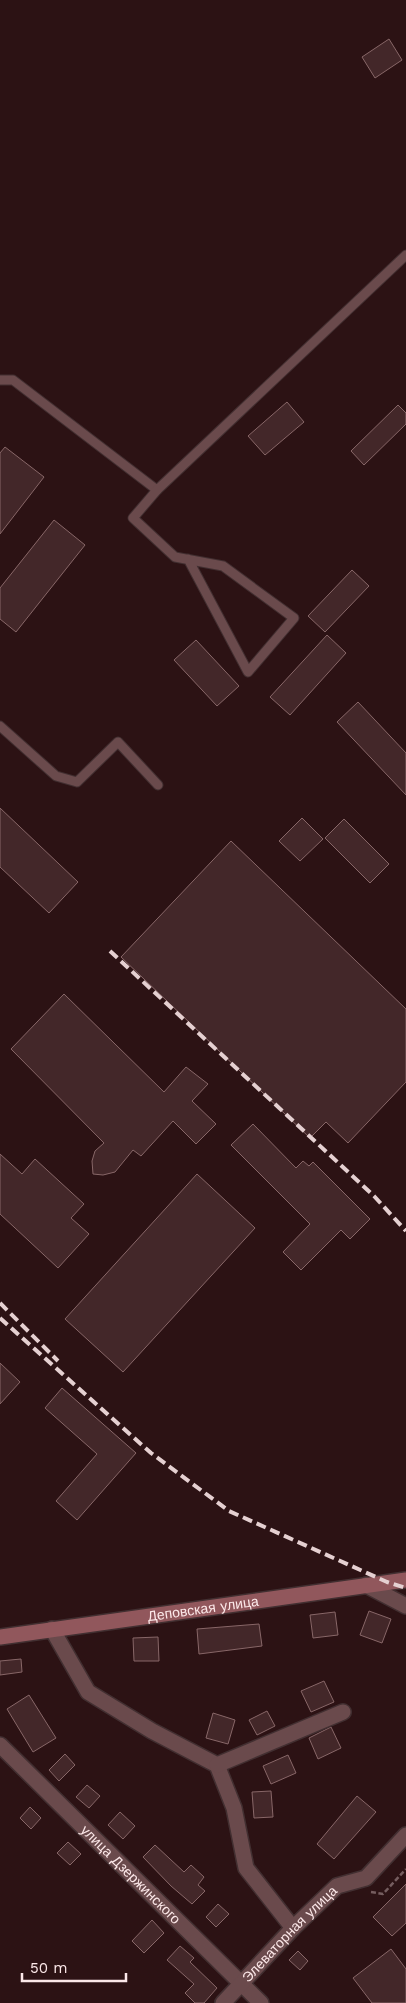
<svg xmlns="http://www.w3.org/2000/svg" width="406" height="2003" font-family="'Work Sans',sans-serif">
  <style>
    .building { fill: #432729; stroke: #886768 }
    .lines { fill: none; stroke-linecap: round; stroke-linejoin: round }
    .lane-casing { stroke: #422f31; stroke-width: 11 }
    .street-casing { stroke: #422f31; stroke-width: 18 }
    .secondary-casing { stroke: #422f31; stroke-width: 18 }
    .path { stroke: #755d5f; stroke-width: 2.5; stroke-dasharray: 5 2.5; stroke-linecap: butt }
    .lane { stroke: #6a4a4c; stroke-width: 9 }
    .street { stroke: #6a4a4c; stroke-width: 15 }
    .secondary { stroke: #91575c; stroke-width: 15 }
    .rail { stroke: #e5d0d1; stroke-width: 4; stroke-dasharray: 10 5; stroke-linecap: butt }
    .labels { text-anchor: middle; stroke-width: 5; stroke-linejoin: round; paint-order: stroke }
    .street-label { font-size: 14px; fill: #fce8e9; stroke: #2c1214 }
  </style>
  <rect width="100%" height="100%" fill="#2c1214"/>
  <g class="building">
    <path d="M389,39L402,60L375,78L362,57Z"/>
    <path d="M287,402L304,422L265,455L248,436Z"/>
    <path d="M398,405L406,413V424L364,465L351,451Z"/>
    <path d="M5,447L44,477L0,534V453Z"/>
    <path d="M54,520L85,545L16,632L0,619V588Z"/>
    <path d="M352,570L369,586L325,632L308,616Z"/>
    <path d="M327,635L346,653L290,715L270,697Z"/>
    <path d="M196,640L239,686L217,706L174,660Z"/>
    <path d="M358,702L406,753V795L337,722Z"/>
    <path d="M0,808L78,882L49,913L0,867Z"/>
    <path d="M302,818L323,839L300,861L279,841Z"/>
    <path d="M344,819L389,864L370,883L325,838Z"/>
    <path d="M231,841L406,1009V1082L348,1143L326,1122L310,1138L121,957Z"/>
    <path d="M64,994L164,1092L186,1067L208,1084L192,1101L216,1124L196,1144L173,1121L141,1156L133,1150L115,1172L103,1175L93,1174L92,1161L95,1151L104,1143L11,1049Z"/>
    <path d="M253,1124L296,1168L303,1161L309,1166L313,1162L370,1219L350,1239L341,1230L301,1270L283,1252L310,1224L231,1145Z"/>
    <path d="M0,1154L22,1174L35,1159L84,1204L71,1218L89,1234L58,1268L0,1214Z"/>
    <path d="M197,1174L255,1228L123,1372L65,1319Z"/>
    <path d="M0,1363L20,1382L0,1404Z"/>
    <path d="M62,1388L136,1453L77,1520L56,1501L97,1454L45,1408Z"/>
    <path d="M369,1611L391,1619L382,1643L360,1635Z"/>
    <path d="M335,1612L338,1635L313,1638L310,1615Z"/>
    <path d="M259,1624L262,1646L199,1654L197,1629Z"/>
    <path d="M158,1637L159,1661H134L133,1638Z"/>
    <path d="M21,1659L22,1672L0,1675V1661Z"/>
    <path d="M324,1681L334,1702L311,1712L301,1691Z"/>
    <path d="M29,1695L56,1738L33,1752L7,1709Z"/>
    <path d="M267,1711L275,1726L257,1735L249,1720Z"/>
    <path d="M213,1713L235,1720L228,1744L206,1738Z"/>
    <path d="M331,1727L341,1748L318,1759L309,1738Z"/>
    <path d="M65,1754L75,1765L59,1781L49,1770Z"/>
    <path d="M288,1755L296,1773L271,1784L263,1766Z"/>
    <path d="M87,1785L100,1796L89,1808L76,1797Z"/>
    <path d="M271,1791L273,1817L254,1818L252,1792Z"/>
    <path d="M357,1796L376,1812L334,1859L317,1844Z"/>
    <path d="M30,1807L41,1818L31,1829L20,1818Z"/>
    <path d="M120,1812L135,1826L123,1839L108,1825Z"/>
    <path d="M68,1842L81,1854L70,1865L57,1853Z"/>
    <path d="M155,1845L184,1872L191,1865L204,1877L198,1885L205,1891L192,1904L171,1886L143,1857Z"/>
    <path d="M406,1884V1923L392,1936L373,1917Z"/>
    <path d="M218,1904L229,1914L216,1927L206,1917Z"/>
    <path d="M152,1920L164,1933L144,1953L132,1941Z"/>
    <path d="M180,1946L194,1958L190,1962L217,1988L204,2003H195L185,1993L194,1984L167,1960Z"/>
    <path d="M391,1949L406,1969V2003H372L353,1978Z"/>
    <path d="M298,1951L308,1961L300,1970L289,1960Z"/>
  </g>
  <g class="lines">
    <defs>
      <g id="lane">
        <path d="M0,380H13L157,490"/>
        <path d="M188,559L248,672L294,618L223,566L175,557L133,518L157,490L406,255"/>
        <path d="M0,726L56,776L77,782L118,742L158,785"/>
      </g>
      <g id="street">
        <path d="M366,1585L406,1606"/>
        <path d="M52,1629L88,1692L152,1731L217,1765L234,1808L246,1868L293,1928"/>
        <path id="s1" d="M0,1745L261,2003"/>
        <path d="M217,1765L343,1712"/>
        <path id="s2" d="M223,2003L293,1928L337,1886L366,1878L406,1835"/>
      </g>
      <g id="secondary">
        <path id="s3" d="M0,1637L406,1580"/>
      </g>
    </defs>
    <use href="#lane" class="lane-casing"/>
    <use href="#street" class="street-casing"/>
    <use href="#secondary" class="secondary-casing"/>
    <path class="path" d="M371,1892L383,1894L406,1869"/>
    <use href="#lane" class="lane"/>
    <use href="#street" class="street"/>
    <use href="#secondary" class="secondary"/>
    <g class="rail">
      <path d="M110,951L374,1196L406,1231"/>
      <path d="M0,1303L58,1361"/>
      <path d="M0,1318L151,1453L229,1511L387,1582L406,1588"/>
    </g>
  </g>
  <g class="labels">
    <g class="street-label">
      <text dy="5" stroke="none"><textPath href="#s3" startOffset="205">Деповская улица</textPath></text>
      <text dy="5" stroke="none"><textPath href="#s1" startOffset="184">улица Дзержинского</textPath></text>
      <text dy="5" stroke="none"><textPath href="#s2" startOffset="96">Элеваторная улица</textPath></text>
    </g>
  </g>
  <path d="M22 1973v8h104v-8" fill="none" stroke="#fce8e9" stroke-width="2.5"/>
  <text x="30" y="1973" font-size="15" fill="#fce8e9" stroke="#2c1214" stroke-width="4" paint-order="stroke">50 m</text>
</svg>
